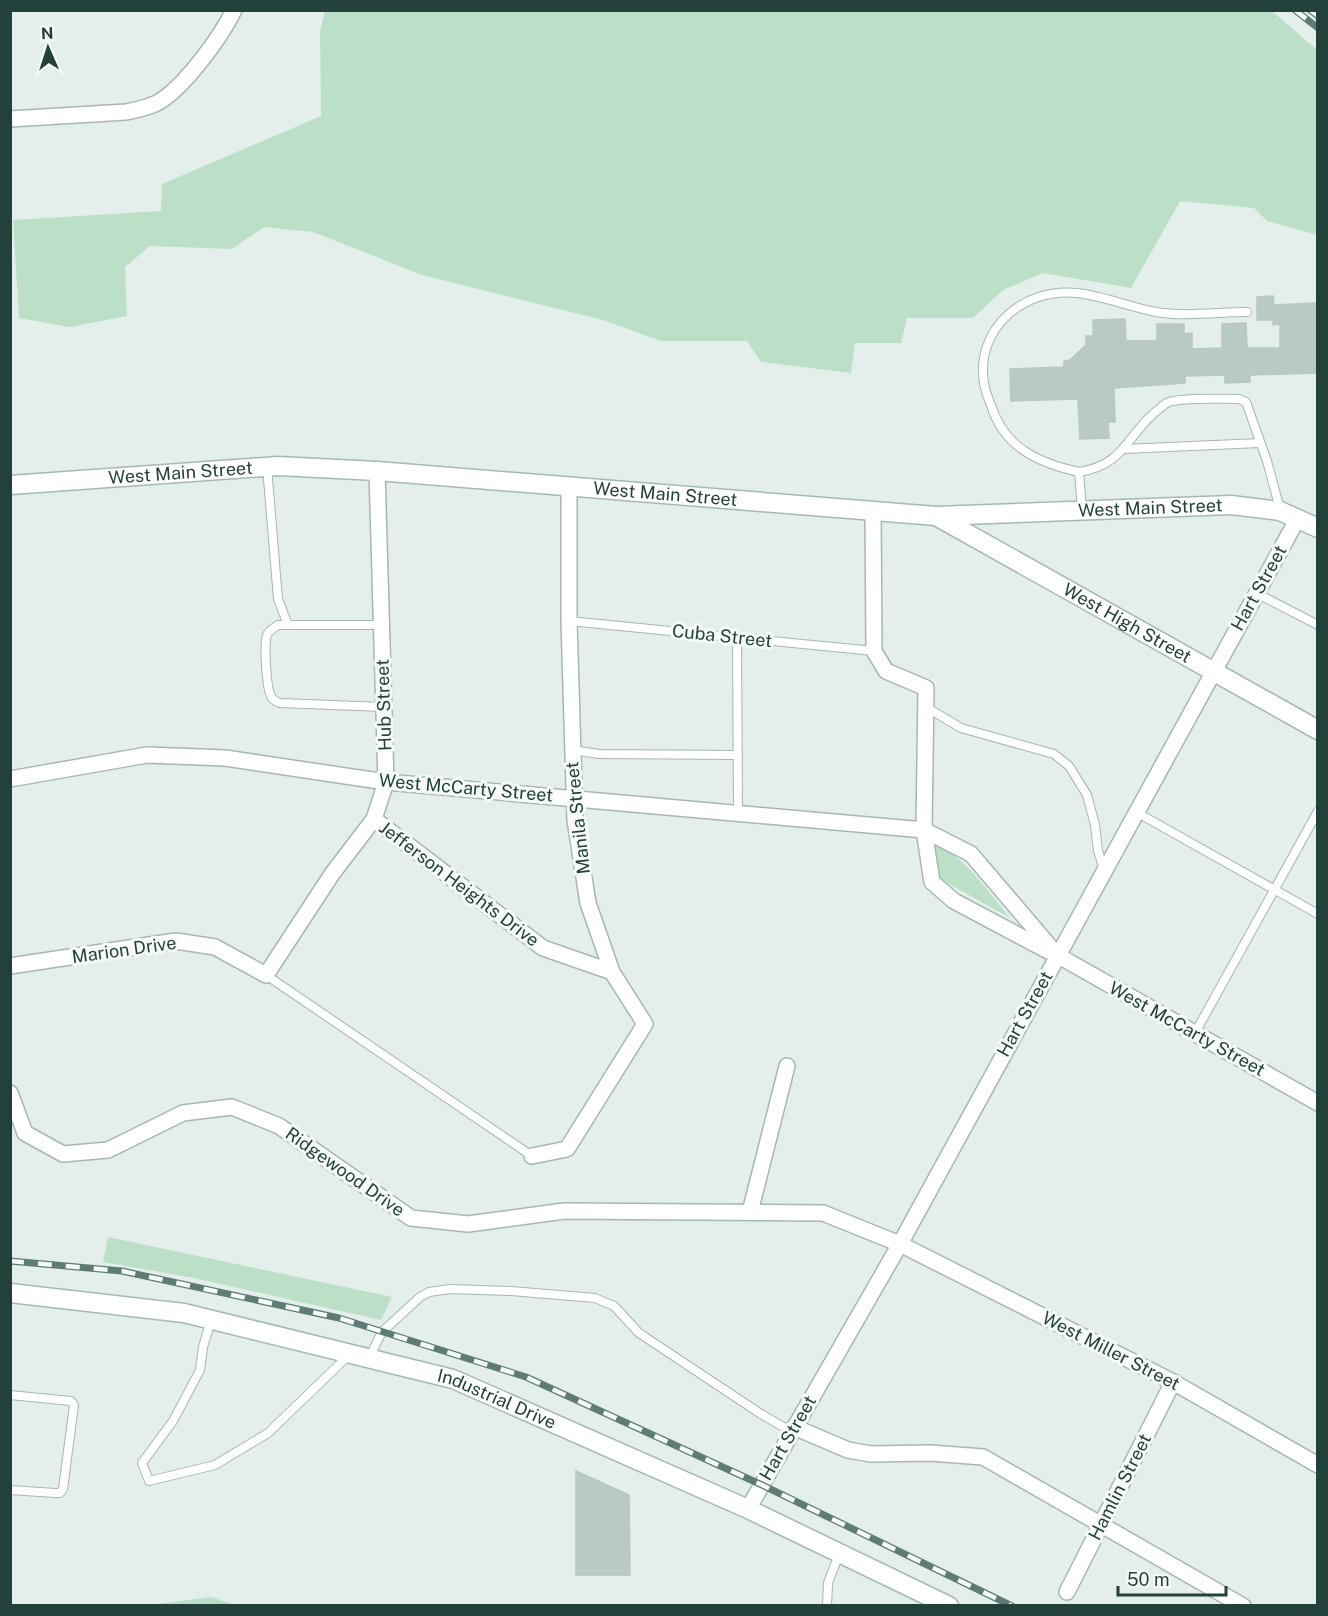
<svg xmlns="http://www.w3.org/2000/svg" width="1328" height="1616" font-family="'Public Sans',sans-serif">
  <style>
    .green { fill: #bce0c7 }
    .building { fill: #b9c9c3; stroke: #b6c8c1; stroke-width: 1.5 }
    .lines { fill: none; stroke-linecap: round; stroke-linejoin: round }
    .service-casing { stroke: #a6b7b2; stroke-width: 10 }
    .minor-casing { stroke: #a6b7b2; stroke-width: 18 }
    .tertiary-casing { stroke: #a6b7b2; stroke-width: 21 }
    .secondary-casing { stroke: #a2bab3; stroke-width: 21 }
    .service { stroke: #fff; stroke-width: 8 }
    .minor { stroke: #fff; stroke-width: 15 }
    .tertiary { stroke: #fff; stroke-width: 18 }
    .secondary { stroke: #fff; stroke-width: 18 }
    .rail-casing { stroke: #5d7c75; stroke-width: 7 }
    .rail { stroke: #f5faf8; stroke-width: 4.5; stroke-dasharray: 14; stroke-linecap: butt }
    .labels { text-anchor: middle; stroke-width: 6; stroke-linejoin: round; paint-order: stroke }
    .street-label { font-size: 18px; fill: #22413a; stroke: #f5faf8 }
  </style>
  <rect width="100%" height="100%" fill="#e4eeea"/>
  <g class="green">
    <path d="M1272,11L1317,50V235L1267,221L1254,208L1180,201L1131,288L1043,273L1003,290L973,318H907L901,343H855L851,373L761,362L747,341H661L603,320L422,275L313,232L264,227L232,249L150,246L125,267L127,316L70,327L19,318L13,220L161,211L162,184L321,116L320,31L325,11Z"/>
    <path d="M935,845C962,852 992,897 1010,918L942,880L937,873Z"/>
    <path d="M108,1237L392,1297L381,1320L194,1278L103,1262Z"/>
    <path d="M211,1597L235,1605H150Z"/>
  </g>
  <g class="building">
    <path d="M1273,296L1274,305L1317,303V373L1250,375V382L1225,383V375L1185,376V383L1114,388L1115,422H1108L1109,438L1080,439L1078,399L1011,401L1010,369L1064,367V361L1070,360L1086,345V336H1093V320L1125,319L1126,341H1157V324H1184V334L1192,333V349L1222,348V324L1246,323L1247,348H1280V324L1273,325V320H1257V297Z"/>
    <path d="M576,1471L629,1495L630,1575H576Z"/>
  </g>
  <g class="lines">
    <defs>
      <g id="service">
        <path d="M1123,449L1260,443"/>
        <path d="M267,467L278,599L288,625"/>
        <path d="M1079,472C1039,463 1004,448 991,405C988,398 985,390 984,383C975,328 1025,287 1077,293C1104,296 1129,307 1156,312C1185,317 1218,312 1247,312"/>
        <path d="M1082,509L1079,472C1123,465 1125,439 1154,413C1159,410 1163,404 1169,402C1184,397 1222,399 1239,399L1246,402L1267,461L1280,509"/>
        <path d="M1258,594L1318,625"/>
        <path d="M569,621L874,651"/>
        <path d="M382,625H278C274,628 269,630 267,635C264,645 266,690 272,698C274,701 277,702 280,703L384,707"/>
        <path d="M737,638L738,813"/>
        <path d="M926,707L961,728L1054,754L1069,766L1087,795L1095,825L1098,851L1104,870"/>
        <path d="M572,750L599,754L738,755"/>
        <path d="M1136,812L1318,914"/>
        <path d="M266,975L532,1156"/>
        <path d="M1195,1033L1318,811"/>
        <path d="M211,1320L203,1347L200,1370L173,1421L142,1463L149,1481L215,1465L268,1433L349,1355"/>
        <path d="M369,1358L382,1332L420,1297L429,1292L450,1289L511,1291L595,1298L614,1306L639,1333L761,1414L792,1432"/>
        <path d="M10,1395L71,1401L74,1405L63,1489L60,1493H55L10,1490"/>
        <path d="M827,1606L828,1583L839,1554"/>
      </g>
      <g id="minor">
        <path d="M10,119L126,112C136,110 147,108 157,103C183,89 221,37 234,10"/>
        <path d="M873,510L874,651L886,671L926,688L924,830L932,882L954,901L1048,951"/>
        <path d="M10,779L147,755L225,758L386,782L924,830L971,854L1057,955L1318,1103"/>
        <path d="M374,819L543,948L612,972"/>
        <path d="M10,966L176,941L215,947L266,975L332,874L374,819L386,782L377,471"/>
        <path d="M10,1093L25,1133L63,1154L108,1150L183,1113L232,1107L279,1126L411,1218L468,1224L564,1211L823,1213L900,1244L1173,1382L1318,1465"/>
        <path d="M532,1156L567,1149L645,1024L612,972L588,903L575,820L569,621V486"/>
        <path d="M750,1212L787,1066"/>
        <path d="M794,1427L848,1450L871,1454L930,1453L983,1457L1243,1606"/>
        <path d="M748,1509L900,1244L1298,518"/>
        <path d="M1067,1592L1173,1382"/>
      </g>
      <g id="tertiary">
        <path id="s1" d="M936,516L1318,730"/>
      </g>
      <g id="secondary">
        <path id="s2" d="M10,485L278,466L377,471L936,516L1231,505L1280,511L1318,528"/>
        <path id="s3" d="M10,1293L184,1313L453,1379L748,1509L949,1606"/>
      </g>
    </defs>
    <use href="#service" class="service-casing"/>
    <use href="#minor" class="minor-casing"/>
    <use href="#tertiary" class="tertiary-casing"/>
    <use href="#secondary" class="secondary-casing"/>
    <use href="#service" class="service"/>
    <use href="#minor" class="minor"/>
    <use href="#tertiary" class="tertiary"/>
    <use href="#secondary" class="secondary"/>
    <defs>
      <g id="rail">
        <path d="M1295,10L1318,28"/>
        <path d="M1310,10L1318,16"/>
        <path d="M10,1261L122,1271L339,1318L526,1377L762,1485L1012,1606"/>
      </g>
    </defs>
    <use href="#rail" class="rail-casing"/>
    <use href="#rail" class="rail"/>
  </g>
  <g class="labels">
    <g class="street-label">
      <text dy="6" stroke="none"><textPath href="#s2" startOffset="171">West Main Street</textPath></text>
      <text dy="6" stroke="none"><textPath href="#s2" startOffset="657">West Main Street</textPath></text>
      <text dy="6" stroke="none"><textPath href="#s2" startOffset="1143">West Main Street</textPath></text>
      <text transform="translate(1259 588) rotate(-61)" y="6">Hart Street</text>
      <text dy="6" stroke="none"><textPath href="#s1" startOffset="219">West High Street</textPath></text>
      <text transform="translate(722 636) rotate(6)" y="6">Cuba Street</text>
      <text transform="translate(384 705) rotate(-92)" y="6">Hub Street</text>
      <text transform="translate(466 788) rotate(5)" y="6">West McCarty Street</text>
      <text transform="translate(578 818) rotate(-96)" y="6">Manila Street</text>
      <text transform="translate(459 884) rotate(37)" y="6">Jefferson Heights Drive</text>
      <text transform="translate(124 950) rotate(-8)" y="6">Marion Drive</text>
      <text transform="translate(1025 1014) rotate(-61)" y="6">Hart Street</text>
      <text transform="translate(1187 1029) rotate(29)" y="6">West McCarty Street</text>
      <text transform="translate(345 1172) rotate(35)" y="6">Ridgewood Drive</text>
      <text transform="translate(1111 1351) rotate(27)" y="6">West Miller Street</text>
      <text dy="6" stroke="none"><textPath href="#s3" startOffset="500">Industrial Drive</textPath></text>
      <text transform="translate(788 1438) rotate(-60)" y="6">Hart Street</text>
      <text transform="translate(1120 1487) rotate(-63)" y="6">Hamlin Street</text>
    </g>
  </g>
  <rect width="1328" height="1616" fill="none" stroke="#22413a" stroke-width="24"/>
  <g transform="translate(48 48) rotate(357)" stroke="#f5faf8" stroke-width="4.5" paint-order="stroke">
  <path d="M0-4.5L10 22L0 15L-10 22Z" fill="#22413a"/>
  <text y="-9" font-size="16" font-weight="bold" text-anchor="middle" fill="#22413a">N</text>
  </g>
  <path d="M1118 1586v9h108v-9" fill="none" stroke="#22413a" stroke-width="3"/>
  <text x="1127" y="1586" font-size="18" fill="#22413a" stroke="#f5faf8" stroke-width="4.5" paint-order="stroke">50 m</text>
</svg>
